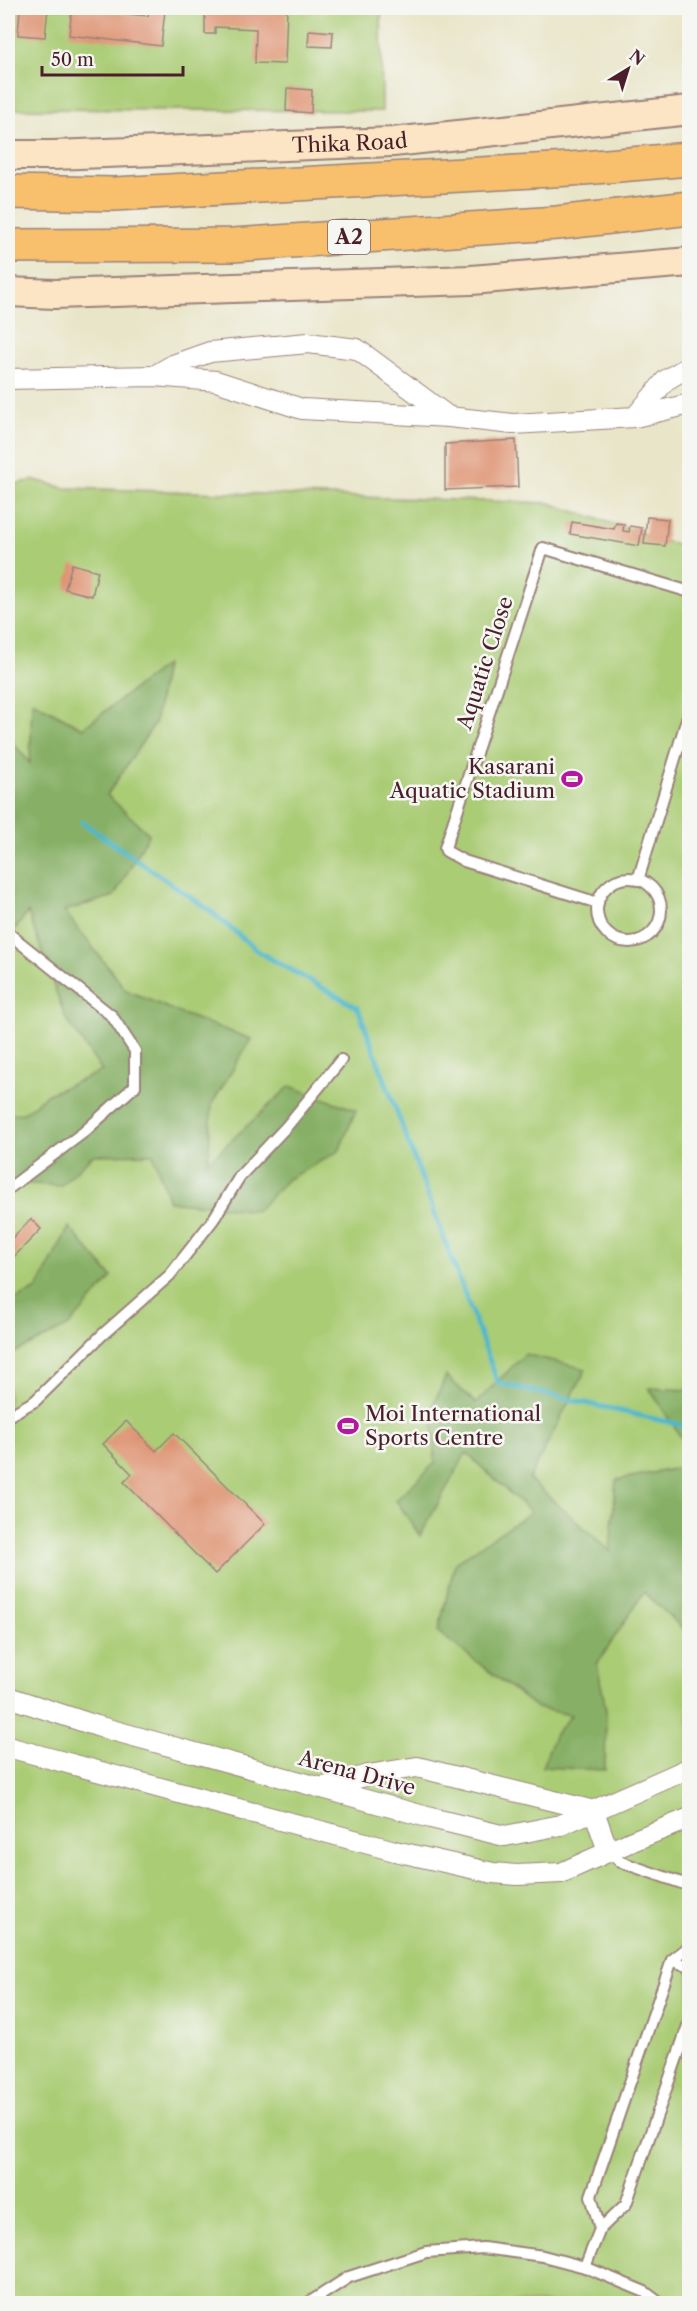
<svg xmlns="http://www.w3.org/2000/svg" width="697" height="2311" font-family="'Libre Caslon Text',serif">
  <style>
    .green { fill: #aacc75; stroke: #7a7650; stroke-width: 1.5 }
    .forest { fill: #87b066; stroke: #686848; stroke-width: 1.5 }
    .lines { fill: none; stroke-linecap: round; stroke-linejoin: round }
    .stream { stroke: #4db7ca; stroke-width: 5 }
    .building { fill: #de9271 }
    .service-casing { stroke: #9a827a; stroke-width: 14 }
    .minor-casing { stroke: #9a827a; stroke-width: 22 }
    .secondary-casing { stroke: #9a827a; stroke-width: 32 }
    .trunk-casing { stroke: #9a827a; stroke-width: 36 }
    .service { stroke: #fff; stroke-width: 10 }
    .minor { stroke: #fff; stroke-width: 20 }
    .secondary { stroke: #fce5c4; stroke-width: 28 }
    .trunk { stroke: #f8bf6c; stroke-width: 33 }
    .labels { text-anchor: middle; stroke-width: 5; stroke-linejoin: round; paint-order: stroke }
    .shield { fill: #f6f6f2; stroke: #7e6067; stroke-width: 1.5 }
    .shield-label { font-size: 20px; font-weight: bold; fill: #4a1f2b }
    .street-label { font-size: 21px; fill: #4a1f2b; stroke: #f6f6f2 }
    .poi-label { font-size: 21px; fill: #4a1f2b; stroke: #f6f6f2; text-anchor: end }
  </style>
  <rect width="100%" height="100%" fill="#f6f6f2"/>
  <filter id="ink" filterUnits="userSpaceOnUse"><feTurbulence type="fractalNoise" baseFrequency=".0167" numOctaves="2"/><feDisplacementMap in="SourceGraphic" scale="12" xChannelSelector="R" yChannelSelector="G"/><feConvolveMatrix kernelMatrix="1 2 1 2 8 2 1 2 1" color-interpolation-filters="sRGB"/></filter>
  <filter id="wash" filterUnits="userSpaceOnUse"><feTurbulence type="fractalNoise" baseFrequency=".008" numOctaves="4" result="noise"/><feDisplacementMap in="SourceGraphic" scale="24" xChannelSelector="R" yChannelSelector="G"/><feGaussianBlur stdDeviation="1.35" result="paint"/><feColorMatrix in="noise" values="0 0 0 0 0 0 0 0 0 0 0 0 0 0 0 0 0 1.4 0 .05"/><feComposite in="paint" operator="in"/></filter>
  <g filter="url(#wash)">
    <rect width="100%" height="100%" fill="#e9e5c8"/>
    <g class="green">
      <path d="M8,8H381L382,111L8,109Z"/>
      <path d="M35,480L65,488L549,503L689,549V2303L8,2304V485Z"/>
    </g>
    <g class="forest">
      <path d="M165,665L155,723L107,795L149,834L114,896L64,911L126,990L182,1014L251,1039L212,1104L208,1162L290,1086L356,1110L339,1151L288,1179L257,1211L169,1201L153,1154L93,1155L60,1186L8,1182V1114L24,1113L46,1095L102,1071L65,1017L28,912L8,938V737L30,763L32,701L83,728Z"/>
      <path d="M69,1227L112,1277L69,1326L8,1356V1303L37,1289Z"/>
      <path d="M525,1354L586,1369L529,1479L610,1551L616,1480L689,1466V1635L644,1592L597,1664L606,1710L605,1770L542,1767L555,1734L571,1715L537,1708L438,1632L455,1563L531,1512L466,1453L420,1536L396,1500L435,1463L432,1408L446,1376L476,1403Z"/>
      <path d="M649,1388L689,1390V1450Z"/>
    </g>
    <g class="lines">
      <path class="stream" d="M82,822L209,910L259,952L358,1008L498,1383L690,1427"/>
    </g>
    <g id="blocks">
      <g class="building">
        <path d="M20,8H48L45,37L18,35Z"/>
        <path d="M72,8H91V10L148,16L149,9L165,10L161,46L69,35Z"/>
        <path d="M205,8H287L285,64L255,63L256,29L215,27V34H205Z"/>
        <path d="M309,30L333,32L332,47L308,46Z"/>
        <path d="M287,88L312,90L311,113L286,111Z"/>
        <path d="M516,440L518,487L445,490V444Z"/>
        <path d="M647,517L668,519L665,546L644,544Z"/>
        <path d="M572,522L614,529L616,523L624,524L623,531L629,532L630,526L642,528L639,546L570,534Z"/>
        <path d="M72,564L98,571L92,596L65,589Z"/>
        <path d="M31,1219L41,1229L8,1263V1242Z"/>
        <path d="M126,1421L156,1451L174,1433L265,1524L215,1574L124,1482L132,1474L103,1444Z"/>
      </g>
    </g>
  </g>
  <g filter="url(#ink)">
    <use href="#blocks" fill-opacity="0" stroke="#9a827a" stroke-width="1.5"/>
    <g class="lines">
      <defs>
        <g id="service">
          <circle cx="629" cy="910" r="32"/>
          <path d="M638,880L690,709"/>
          <path d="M598,903L464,861L446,851L445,848L543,548L690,592"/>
          <path d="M8,933L112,1016L135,1051V1086L84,1132L8,1189"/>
          <path d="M8,1416L35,1401L102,1335L170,1275L213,1220L240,1176L287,1126L341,1060"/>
          <path d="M608,1851L621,1862L690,1886"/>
          <path d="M672,1960L690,1967"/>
          <path d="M600,2229L591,2196L672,1960L690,1946"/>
          <path d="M585,2267L600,2229L626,2204L690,2020"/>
          <path d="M307,2304L349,2277L426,2252L483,2248L543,2256L585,2267L645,2292L661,2304"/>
        </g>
        <g id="minor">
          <path d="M154,376L173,365L210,352L308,343L357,349L449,417"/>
          <path d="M8,379L154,376L216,381L302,409L449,417L513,424L635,417L666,380L690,366"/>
          <path d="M635,417L690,404"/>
          <path d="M8,1697L97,1726L431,1818L505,1836L561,1825L690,1768"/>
          <path d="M8,1747L395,1851L493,1873L517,1875L561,1873L630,1842L690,1818"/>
          <path d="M321,1788L368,1775L417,1767L594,1811L608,1851"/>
        </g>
        <g id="secondary">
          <path id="s1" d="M8,155H53L393,142L690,110"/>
          <path d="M8,292L55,294L471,280L690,262"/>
        </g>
        <g id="trunk">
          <path d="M8,192L114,194L571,169L690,159"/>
          <path d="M8,246L233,245L557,223L690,208"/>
        </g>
      </defs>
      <use href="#service" class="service-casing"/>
      <use href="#minor" class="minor-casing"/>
      <use href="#secondary" class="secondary-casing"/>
      <use href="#trunk" class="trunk-casing"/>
      <use href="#service" class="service"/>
      <use href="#minor" class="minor"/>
      <use href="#secondary" class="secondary"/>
      <use href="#trunk" class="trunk"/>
    </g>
  </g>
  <defs>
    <symbol id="stadium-bare" viewBox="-9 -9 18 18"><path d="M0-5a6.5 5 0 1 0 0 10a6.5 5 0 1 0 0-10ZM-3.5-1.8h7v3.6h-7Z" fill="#b5179e" stroke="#f6f6f2" stroke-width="2.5" paint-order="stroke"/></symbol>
  </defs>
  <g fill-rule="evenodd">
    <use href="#stadium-bare" x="557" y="764" width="30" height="30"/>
    <use href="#stadium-bare" x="333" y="1411" width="30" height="30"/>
  </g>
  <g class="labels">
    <rect class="shield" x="328" y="220" width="42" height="34" rx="4.5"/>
    <g class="shield-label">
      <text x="349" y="244">A2</text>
    </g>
    <g class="street-label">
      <text dy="7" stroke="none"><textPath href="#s1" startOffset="342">Thika Road</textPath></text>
      <text transform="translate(485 663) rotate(-72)" y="7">Aquatic Close</text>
      <text transform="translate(357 1773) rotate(15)" y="7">Arena Drive</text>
    </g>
    <g class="poi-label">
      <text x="555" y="774">Kasarani<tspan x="555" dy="24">Aquatic Stadium</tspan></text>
      <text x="365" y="1421" text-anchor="start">Moi International<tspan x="365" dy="24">Sports Centre</tspan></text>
    </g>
  </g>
  <rect width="697" height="2311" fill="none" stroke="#f6f6f2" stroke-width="30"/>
  <g transform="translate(628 69) rotate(38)" stroke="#f6f6f2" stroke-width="4.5" paint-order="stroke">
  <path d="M0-4.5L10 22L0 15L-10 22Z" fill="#4a1f2b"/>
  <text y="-9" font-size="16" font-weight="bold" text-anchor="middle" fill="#4a1f2b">N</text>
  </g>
  <path d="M42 66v9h141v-9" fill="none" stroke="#4a1f2b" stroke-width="3"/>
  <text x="51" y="66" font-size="18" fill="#4a1f2b" stroke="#f6f6f2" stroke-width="4.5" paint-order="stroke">50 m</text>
</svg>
